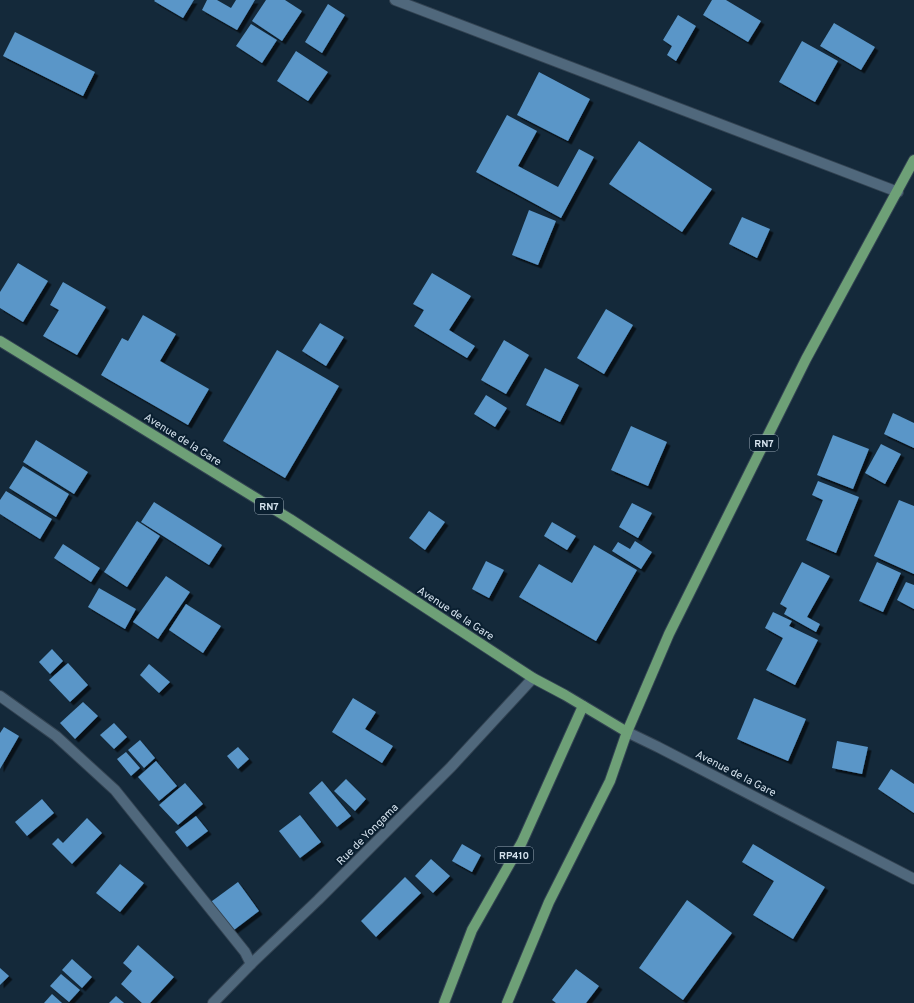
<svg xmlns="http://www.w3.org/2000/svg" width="914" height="1003" font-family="Overpass,sans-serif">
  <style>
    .building { fill: #5a96c8; filter: url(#shadow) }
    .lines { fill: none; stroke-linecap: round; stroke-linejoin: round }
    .minor-casing { stroke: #334352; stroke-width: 12 }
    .major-casing { stroke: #334352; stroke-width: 12 }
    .minor { stroke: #50687c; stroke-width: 10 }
    .major { stroke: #6ea077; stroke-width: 10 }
    .labels { text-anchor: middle; stroke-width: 4; stroke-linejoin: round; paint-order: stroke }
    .shield { fill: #0a1f30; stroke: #97a7b4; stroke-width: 1 }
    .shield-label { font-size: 10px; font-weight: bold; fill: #d4e1ec }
    .street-label { font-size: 11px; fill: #d4e1ec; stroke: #0a1f30 }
  </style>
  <defs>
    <filter id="shadow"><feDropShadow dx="3.5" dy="3.5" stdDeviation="0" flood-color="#0009"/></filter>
  </defs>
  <rect width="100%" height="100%" fill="#14293a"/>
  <g class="building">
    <path d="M155,0H194L183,18L154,1Z"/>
    <path d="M207,0H217L231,8L236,0H255L237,30L202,10Z"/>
    <path d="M266,0H285L302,11L282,41L252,21Z"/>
    <path d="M712,0H726L761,21L748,42L703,15Z"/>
    <path d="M328,4L345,15L322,53L305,42Z"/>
    <path d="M678,15L696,26L676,61L667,55L672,46L663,40Z"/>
    <path d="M834,23L875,47L861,70L820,46Z"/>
    <path d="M251,24L277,40L262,63L236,46Z"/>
    <path d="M15,32L95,72L83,96L3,56Z"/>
    <path d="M802,41L838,61L815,102L779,82Z"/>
    <path d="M296,51L328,72L308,101L277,81Z"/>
    <path d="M539,72L590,99L568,141L517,115Z"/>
    <path d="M507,115L537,131L518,166L558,187L579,149L594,157L561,218L476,172Z"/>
    <path d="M639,141L712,189L682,232L609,184Z"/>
    <path d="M529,210L556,221L538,265L512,255Z"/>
    <path d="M742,217L770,229L757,258L729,244Z"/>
    <path d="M18,263L48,281L23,322L0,308V292Z"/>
    <path d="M432,273L471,296L449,330L475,346L467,358L414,326L424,310L413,304Z"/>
    <path d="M63,282L106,307L77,355L43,336L59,310L50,305Z"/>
    <path d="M606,309L633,325L604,374L577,358Z"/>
    <path d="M143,315L176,334L160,361L209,389L188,425L101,375L122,338L128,341Z"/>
    <path d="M320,323L344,337L326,366L302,351Z"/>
    <path d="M504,340L529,355L506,394L481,380Z"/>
    <path d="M277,350L339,386L285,478L223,441Z"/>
    <path d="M545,368L579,385L560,422L526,405Z"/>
    <path d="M486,395L507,408L495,427L474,414Z"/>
    <path d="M893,413L914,423V448L884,434Z"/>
    <path d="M631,426L667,442L648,486L611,470Z"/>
    <path d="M833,435L869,449L853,489L817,475Z"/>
    <path d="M36,440L88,472L74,494L23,462Z"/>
    <path d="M881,444L901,454L885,484L865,473Z"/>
    <path d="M23,466L69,494L56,517L9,488Z"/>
    <path d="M818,481L859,497L836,553L806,540L823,500L812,495Z"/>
    <path d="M6,491L52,519L40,539L0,514V500Z"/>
    <path d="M899,500L914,506V574L874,556Z"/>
    <path d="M154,502L222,545L209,565L141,522Z"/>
    <path d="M632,503L652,513L638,538L619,527Z"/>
    <path d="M429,511L445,522L425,550L409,538Z"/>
    <path d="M137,521L160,536L127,587L104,572Z"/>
    <path d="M552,522L576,536L567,550L544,536Z"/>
    <path d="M635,541L652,552L641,569L612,551L618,542L630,549Z"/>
    <path d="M63,544L100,568L91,582L54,558Z"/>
    <path d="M594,545L637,570L596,641L519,597L539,564L572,583Z"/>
    <path d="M486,561L504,570L489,598L472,589Z"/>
    <path d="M802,562L830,576L807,617L820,624L816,632L784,614L787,608L780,604Z"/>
    <path d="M877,562L901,573L883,612L859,601Z"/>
    <path d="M166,576L190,592L158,639L133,622Z"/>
    <path d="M906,582L914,585V609L897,600Z"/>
    <path d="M99,588L136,609L125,629L88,607Z"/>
    <path d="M186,604L221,626L203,653L169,630Z"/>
    <path d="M773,612L792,621L789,626L818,640L795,685L766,670L783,638L765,628Z"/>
    <path d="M52,649L63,661L50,674L39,662Z"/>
    <path d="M68,663L88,685L70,702L49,680Z"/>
    <path d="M149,664L170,682L159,693L140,675Z"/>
    <path d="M353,698L376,712L365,729L393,746L382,763L332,732Z"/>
    <path d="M754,698L806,719L788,761L737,739Z"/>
    <path d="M83,702L98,716L75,739L60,723Z"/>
    <path d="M114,723L127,737L114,749L100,735Z"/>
    <path d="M4,727L19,736L0,769V733Z"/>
    <path d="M140,740L155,758L144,768L128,750Z"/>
    <path d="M837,741L868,747L862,774L832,768Z"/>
    <path d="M238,747L249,759L238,769L227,756Z"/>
    <path d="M126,752L140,768L131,776L117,759Z"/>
    <path d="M156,761L177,786L159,801L138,777Z"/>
    <path d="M891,769L914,784V813L878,789Z"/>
    <path d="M346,779L366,799L355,811L334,791Z"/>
    <path d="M322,781L351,816L337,827L309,793Z"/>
    <path d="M185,783L203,804L178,825L159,805Z"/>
    <path d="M42,799L54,813L27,836L15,822Z"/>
    <path d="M300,815L321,842L300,858L279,831Z"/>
    <path d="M196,816L208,831L187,847L175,832Z"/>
    <path d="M87,818L102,833L72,864L52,844L58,838L63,843Z"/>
    <path d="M462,844L481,855L472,872L452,861Z"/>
    <path d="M753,844L825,887L793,939L753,915L774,881L742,862Z"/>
    <path d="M431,859L450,876L433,893L415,876Z"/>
    <path d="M120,864L144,883L120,912L96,893Z"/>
    <path d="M405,877L421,893L376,937L361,921Z"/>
    <path d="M238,882L259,911L230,933L208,904Z"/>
    <path d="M687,900L732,933L683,1000L639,968Z"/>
    <path d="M138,945L174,977L150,1003H142L121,984L132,971L123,963Z"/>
    <path d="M72,959L92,977L82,988L62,970Z"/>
    <path d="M0,968L9,976L0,985Z"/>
    <path d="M576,969L599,986L586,1003H556L552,1000Z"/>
    <path d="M61,974L80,990L69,1002L50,986Z"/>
    <path d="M52,994L62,1003H44Z"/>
    <path d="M116,996L124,1003H109Z"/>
  </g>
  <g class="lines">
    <defs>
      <g id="minor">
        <path d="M395,0L898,192"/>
        <path d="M0,696L56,736L115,790L245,952L251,964"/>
        <path d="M627,732L658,747L914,879"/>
        <path d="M213,1003L251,964L318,900L451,767L533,678"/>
      </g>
      <g id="major">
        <path d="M0,341L290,519L533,678L565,695L627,732"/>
        <path d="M444,1003L472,930L522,842L583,706"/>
        <path d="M507,1003L549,902L610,781L627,732L669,634L806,359L914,160"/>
      </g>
    </defs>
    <use href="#minor" class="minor-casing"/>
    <use href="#major" class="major-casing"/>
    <use href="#minor" class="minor"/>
    <use href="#major" class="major"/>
  </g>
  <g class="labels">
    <g class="shield">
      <rect x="750" y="435" width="28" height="16" rx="3"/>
      <rect x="255" y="498" width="28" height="16" rx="3"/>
      <rect x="495" y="847" width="38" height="16" rx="3"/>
    </g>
    <g class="shield-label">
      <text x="764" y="447">RN7</text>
      <text x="269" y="510">RN7</text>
      <text x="514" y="859">RP410</text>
    </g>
    <g class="street-label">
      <text transform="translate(183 439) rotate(32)" y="4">Avenue de la Gare</text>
      <text transform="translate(456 613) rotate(33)" y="4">Avenue de la Gare</text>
      <text transform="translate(736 773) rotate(27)" y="4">Avenue de la Gare</text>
      <text transform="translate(367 834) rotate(-45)" y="4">Rue de Yongama</text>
    </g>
  </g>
</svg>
